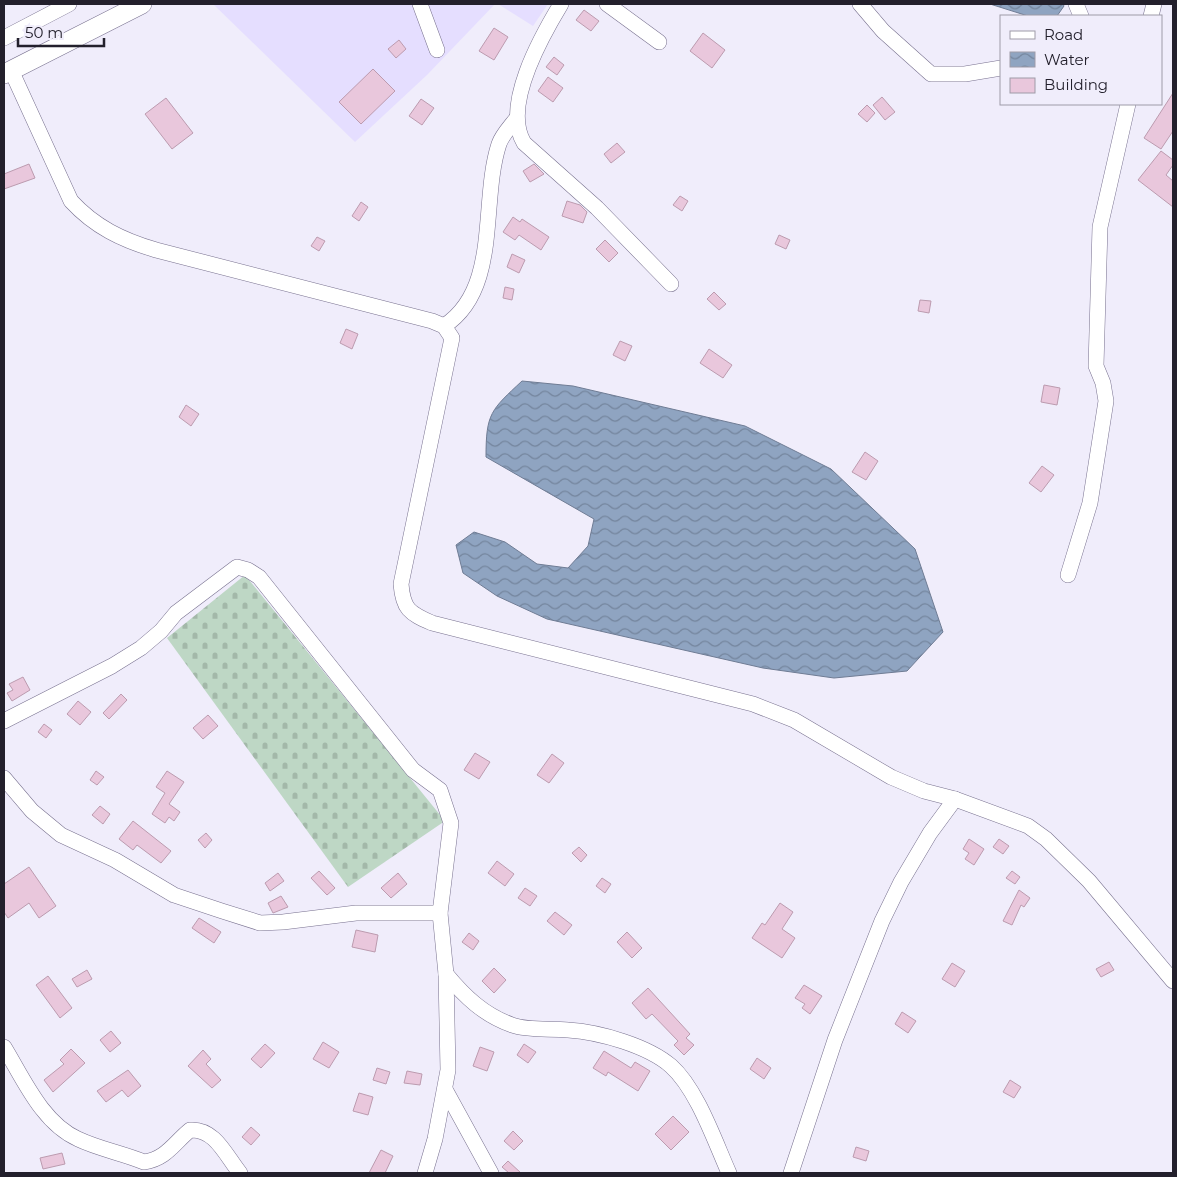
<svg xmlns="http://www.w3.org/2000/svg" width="1177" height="1177" font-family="Montserrat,sans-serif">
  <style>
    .built { fill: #e5deff }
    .cemetery { fill: url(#cemetery-stones) }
    .water { fill: url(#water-waves); stroke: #6f7c94 }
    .building { fill: #e9c7dc; stroke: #bc9baf }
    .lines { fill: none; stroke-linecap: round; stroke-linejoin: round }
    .minor-casing { stroke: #78718f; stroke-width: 16 }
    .major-casing { stroke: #78718f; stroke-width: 20 }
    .minor { stroke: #fff; stroke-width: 15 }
    .major { stroke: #fff; stroke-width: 19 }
  </style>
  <defs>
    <pattern id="cemetery-stones" width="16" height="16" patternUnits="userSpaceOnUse" patternTransform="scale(1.25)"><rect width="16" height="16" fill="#bed7c5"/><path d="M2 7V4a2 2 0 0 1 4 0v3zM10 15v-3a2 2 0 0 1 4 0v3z" fill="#a3b8a9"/></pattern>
    <pattern id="water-waves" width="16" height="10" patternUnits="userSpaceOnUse" patternTransform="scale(1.25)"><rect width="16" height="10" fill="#8fa4c1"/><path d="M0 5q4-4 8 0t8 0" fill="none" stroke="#74859d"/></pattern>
  </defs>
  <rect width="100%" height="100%" fill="#f0edfb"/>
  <g class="built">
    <path d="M213,4H495L427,75L355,142Z"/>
    <path d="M498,4H548L533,26Z"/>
  </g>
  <path class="cemetery" d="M245,575L445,821L348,887L167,638Z"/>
  <g class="water">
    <path d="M990,4H1063L1064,6L1057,16H1028Z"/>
    <path d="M522,381L573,386L745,426L831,469L915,549L943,632L907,671L834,678L763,668L547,619L497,596L463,573L456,545L474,532L505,542L537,564L568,568L588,546L594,519L486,457C486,413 491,410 522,381Z"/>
  </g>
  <g class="building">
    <path d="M584,10L599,21L591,31L576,20Z"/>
    <path d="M494,28L508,37L494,60L479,51Z"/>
    <path d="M703,33L725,50L712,68L690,51Z"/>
    <path d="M399,40L406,49L396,58L388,49Z"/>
    <path d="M554,57L564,65L557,75L546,67Z"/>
    <path d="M373,69L395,91L361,124L339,102Z"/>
    <path d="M548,77L563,88L553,102L538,91Z"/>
    <path d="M1173,93V131L1161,149L1144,138Z"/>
    <path d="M882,97L895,112L885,120L873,105Z"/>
    <path d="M166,98L193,133L172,149L145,114Z"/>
    <path d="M421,99L434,108L422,125L409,116Z"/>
    <path d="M867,105L875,113L867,122L858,114Z"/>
    <path d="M617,143L625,152L611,163L604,154Z"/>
    <path d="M1161,151L1173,160V165L1166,175L1173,181V207L1138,180Z"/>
    <path d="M29,164L35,178L4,189V174Z"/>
    <path d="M534,164L544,174L530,182L523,171Z"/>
    <path d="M680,196L688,201L682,211L673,205Z"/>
    <path d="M567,201L580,205L587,212L583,223L562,216Z"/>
    <path d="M361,202L368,207L359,221L352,216Z"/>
    <path d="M513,217L520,222L522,219L549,237L541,250L519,235L515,240L503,232Z"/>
    <path d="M779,235L790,240L786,249L775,244Z"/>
    <path d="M317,237L325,241L319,251L311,246Z"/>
    <path d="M605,240L618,253L609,262L596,249Z"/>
    <path d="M512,254L525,260L519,273L507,267Z"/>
    <path d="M505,287L514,289L512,300L503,298Z"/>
    <path d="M714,292L726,304L719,310L707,299Z"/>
    <path d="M920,300L931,301L929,313L918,311Z"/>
    <path d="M346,329L358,334L352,349L340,343Z"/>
    <path d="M620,341L632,346L625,361L613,355Z"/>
    <path d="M709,349L732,365L723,378L700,363Z"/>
    <path d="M1044,385L1060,388L1057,405L1041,402Z"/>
    <path d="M186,405L199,414L191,426L179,417Z"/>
    <path d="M865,452L878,461L866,480L852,472Z"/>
    <path d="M1042,466L1054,475L1041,492L1029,483Z"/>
    <path d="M23,677L30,690L12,701L7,693L13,690L9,684Z"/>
    <path d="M121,694L127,700L109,719L103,713Z"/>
    <path d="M78,701L91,712L80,725L67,714Z"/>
    <path d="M208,715L218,726L203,739L193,728Z"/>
    <path d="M44,724L52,730L46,738L38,732Z"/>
    <path d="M475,753L490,762L479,779L464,770Z"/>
    <path d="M552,754L564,763L549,783L537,775Z"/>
    <path d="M96,771L104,777L97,785L90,780Z"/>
    <path d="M167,771L184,782L169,804L180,812L174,821L169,817L165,823L152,814L165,793L156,787Z"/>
    <path d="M100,806L110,814L103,824L92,815Z"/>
    <path d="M133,821L171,851L161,863L137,845L133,850L119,839Z"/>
    <path d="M206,833L212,840L205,848L198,840Z"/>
    <path d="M969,839L984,849L974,865L965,859L969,853L963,849Z"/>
    <path d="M999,839L1009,846L1003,854L993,847Z"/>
    <path d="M579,847L587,855L581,862L572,853Z"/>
    <path d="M497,861L514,874L505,886L488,873Z"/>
    <path d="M29,867L56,906L39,918L29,903L8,918L4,912V884Z"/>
    <path d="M319,871L335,888L327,895L311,878Z"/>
    <path d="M1012,871L1020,877L1015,884L1006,878Z"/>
    <path d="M278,873L284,881L270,891L265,883Z"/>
    <path d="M398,873L407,884L391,898L381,888Z"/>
    <path d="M602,878L611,884L605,893L596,886Z"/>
    <path d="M525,888L537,896L530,906L518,898Z"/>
    <path d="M1019,890L1030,898L1024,907L1021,905L1012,925L1003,921Z"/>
    <path d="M281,896L288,907L273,913L268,903Z"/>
    <path d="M780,903L793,912L782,929L795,938L782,958L752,938L762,923L765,925Z"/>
    <path d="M555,912L572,925L564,935L547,921Z"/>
    <path d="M199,918L221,932L214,943L192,928Z"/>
    <path d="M356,930L378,935L375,952L352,947Z"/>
    <path d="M627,932L642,948L632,958L617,942Z"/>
    <path d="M469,933L479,941L473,950L462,942Z"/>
    <path d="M1109,962L1114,970L1101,977L1096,969Z"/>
    <path d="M952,963L965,971L955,987L942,979Z"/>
    <path d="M494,968L506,980L494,993L482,981Z"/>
    <path d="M87,970L92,979L77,987L72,979Z"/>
    <path d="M48,976L72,1008L60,1018L36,985Z"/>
    <path d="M804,985L822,996L810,1014L802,1008L805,1004L795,998Z"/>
    <path d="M648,988L690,1034L686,1038L694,1045L684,1055L674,1045L678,1041L652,1014L646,1019L632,1003Z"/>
    <path d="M902,1012L916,1021L908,1033L895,1024Z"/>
    <path d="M111,1031L121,1043L110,1052L100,1040Z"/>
    <path d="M323,1042L339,1052L329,1068L313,1059Z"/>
    <path d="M265,1044L275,1053L261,1068L251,1059Z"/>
    <path d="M524,1044L536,1052L528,1063L517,1055Z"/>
    <path d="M480,1047L494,1052L487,1071L473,1066Z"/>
    <path d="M71,1049L85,1063L53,1092L44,1080L64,1064L60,1060Z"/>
    <path d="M203,1050L211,1059L206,1064L221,1080L212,1088L188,1066Z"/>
    <path d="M604,1051L631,1068L635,1062L650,1071L638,1091L608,1072L606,1076L593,1068Z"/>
    <path d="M757,1058L771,1068L764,1079L750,1069Z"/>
    <path d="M377,1068L390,1072L386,1084L373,1080Z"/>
    <path d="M128,1070L141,1086L128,1097L122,1090L106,1102L97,1091Z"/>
    <path d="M407,1071L422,1074L420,1085L404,1083Z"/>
    <path d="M1010,1080L1021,1087L1014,1098L1003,1092Z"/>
    <path d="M359,1093L373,1097L368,1115L353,1111Z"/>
    <path d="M673,1116L689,1132L671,1150L655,1134Z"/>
    <path d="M251,1127L260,1135L251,1145L242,1137Z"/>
    <path d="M513,1131L523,1141L514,1150L504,1141Z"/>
    <path d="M856,1147L869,1151L866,1161L853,1157Z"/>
    <path d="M381,1150L393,1156L385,1173H369Z"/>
    <path d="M62,1153L65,1164L43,1169L40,1158Z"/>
    <path d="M508,1161L521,1173H509L502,1167Z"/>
  </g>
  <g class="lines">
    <defs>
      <g id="minor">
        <path d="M420,4L437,50"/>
        <path d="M561,4C541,37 502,106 524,143L597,208L671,284"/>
        <path d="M607,4L659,42"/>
        <path d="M860,4L883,31L931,74H965L1001,68"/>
        <path d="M1076,4L1081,16"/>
        <path d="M1151,16L1154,4"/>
        <path d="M4,38L69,4"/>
        <path d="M11,70L71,201C95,227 122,240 156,250L432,321L444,326L452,338L401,584C403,609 409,613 432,623L753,704L794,720L891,777L924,791L955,799L1028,826L1046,839L1089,881L1173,981"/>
        <path d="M444,326C501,289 480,202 499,144C502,135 510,127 516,119"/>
        <path d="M1068,575L1090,503L1106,401L1103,383L1096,366L1100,227L1128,104"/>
        <path d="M4,721L112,666L141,648L161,631L176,613L237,567L248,570L259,577L413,770L440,790L451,823L440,913L446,974L448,1070L435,1139L425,1173"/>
        <path d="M4,778L32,811L61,835L115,860L174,895L222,911L260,923L283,922L356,913H440"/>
        <path d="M446,974C465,997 484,1015 512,1025C529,1031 551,1028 568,1030C600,1032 648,1046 671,1066C697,1089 715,1142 729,1173"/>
        <path d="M4,1047C23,1078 42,1123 78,1139C99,1149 122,1153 144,1162C166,1159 174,1143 190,1130C215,1128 226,1156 240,1173"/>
        <path d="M446,1091L491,1173"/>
        <path d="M791,1173L835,1040L882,921L901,882L930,833L955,799"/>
      </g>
      <path id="major" d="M4,74L142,4"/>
    </defs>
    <use href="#minor" class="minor-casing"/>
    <use href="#major" class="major-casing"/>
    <use href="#minor" class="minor"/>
    <use href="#major" class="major"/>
  </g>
  <rect width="1177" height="1177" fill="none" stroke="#23202c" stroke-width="10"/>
  <rect x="1000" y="15" width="162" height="90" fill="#f0edfb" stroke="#9e9ba8"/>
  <rect x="1010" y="31" width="25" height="8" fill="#ffffff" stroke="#9e9ba8"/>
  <text x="1044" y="40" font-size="15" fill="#23202c">Road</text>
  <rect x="1010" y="52" width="25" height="15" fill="url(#water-waves)" stroke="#9e9ba8"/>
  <text x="1044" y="65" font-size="15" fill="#23202c">Water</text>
  <rect x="1010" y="78" width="25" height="15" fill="#e9c7dc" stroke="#9e9ba8"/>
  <text x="1044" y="90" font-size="15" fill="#23202c">Building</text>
  <path d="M18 38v8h86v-8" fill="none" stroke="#23202c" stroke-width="2.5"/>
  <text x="25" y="38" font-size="15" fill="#23202c" stroke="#f0edfb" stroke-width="4" paint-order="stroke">50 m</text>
</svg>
